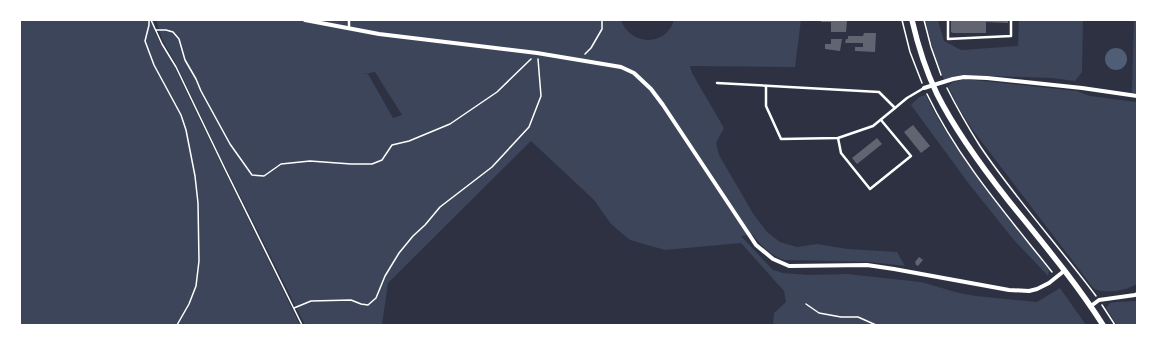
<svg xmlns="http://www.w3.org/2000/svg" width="1157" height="345" font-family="'Fira Sans',sans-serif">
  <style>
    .green { fill: #3c4559; fill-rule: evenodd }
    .water { fill: #4f5d75 }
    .building { fill: #626471 }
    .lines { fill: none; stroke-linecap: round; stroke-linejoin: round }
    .path { stroke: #fff; stroke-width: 1.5 }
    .service { stroke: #fff; stroke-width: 2.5 }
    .minor { stroke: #fff; stroke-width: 4 }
    .tertiary { stroke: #fff; stroke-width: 5.5 }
  </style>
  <rect width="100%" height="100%" fill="#2d3142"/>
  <g class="green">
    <path d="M20,20H154L155,33L158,39L174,66L228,178L300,325H20Z"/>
    <path d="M156,20H621C630,46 666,47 674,20H801L795,67L690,66L692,73L724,128L716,143L719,155L754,215L767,232L780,242L797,247L817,244L848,249L897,252L905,266L870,262L784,260C770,255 761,246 753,235L741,236L773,270L783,273L808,275L847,274L921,282L959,293L976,296L1037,302L1060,288L1086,325H773L774,313L786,302L784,291L741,243L665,250L630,240L611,224L594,200L531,141L388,283L382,325H305L220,156L176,64L162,39ZM375,72L402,115L393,118L368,74H364Z"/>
    <path d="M925,20H938L944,41L961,50L1018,46L1019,20H1083L1082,72L1075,81L1051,78L961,75L944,80L934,53Z"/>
    <path d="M1134,20H1137V93H1132V91Z"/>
    <path d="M965,79L1077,91L1090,96L1137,102V284C1125,291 1107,294 1094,289L972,129L958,107L948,86L953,82Z"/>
    <path d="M926,95C935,116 948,135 960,153C986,192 1016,228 1045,265L1049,271L1048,276L1014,240L969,184L911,105L919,97Z"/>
    <path d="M1137,301V325H1117L1106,308L1110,303L1117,302Z"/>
  </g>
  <circle class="water" cx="1116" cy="59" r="11"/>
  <g class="building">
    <path d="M821,20H847L846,32H831V22H821Z"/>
    <path d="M951,20H1008V23L986,22V33H953L951,32Z"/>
    <path d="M864,33H876L875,52L855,51V47H863V43H845L846,39H848V36H863Z"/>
    <path d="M831,39H842L840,51L825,49V44H831Z"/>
    <path d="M913,125L930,146L921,153L904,132Z"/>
    <path d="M877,138L882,144L857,164L852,158Z"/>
    <path d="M919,257L923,260L918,266L915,264L916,263L915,262Z"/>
  </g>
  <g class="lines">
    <g class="path">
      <path d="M149,20V25L145,41L154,65L181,115L186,130L195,176L198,203L199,261L196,286L189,304L177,325"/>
      <path d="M151,20L162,44L176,67L225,169L302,325"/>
      <path d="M902,20L910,52L922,83"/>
      <path d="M924,20L931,47L941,75"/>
      <path d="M156,30H166L173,32L179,39L185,60L196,79L201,91L230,144L252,175L264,176L281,164L310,161L351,164H372L382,160L392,145L409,141L450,124L497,92L531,59"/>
      <path d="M585,54L591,48L602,29V20"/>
      <path d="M947,88C957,108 968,127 980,146C1015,198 1058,245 1096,296"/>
      <path d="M927,94C958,159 1007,215 1052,272"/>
      <path d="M806,304L819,313L841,317H858L876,325"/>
      <path d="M1102,305L1115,325"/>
      <path d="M294,308L311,301L351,300L361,304L368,305L376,298L385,276L399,253L413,236L425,225L440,207L492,167L529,127L541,96L538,59"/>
    </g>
    <g class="service">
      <path d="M948,20V39L1011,36V20"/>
      <path d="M349,28V20"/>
      <path d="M717,83L879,92L895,108L907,98L924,88"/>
      <path d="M766,86V106L781,139L838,138L873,126L895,108"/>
      <path d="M838,138L841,153L870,189L911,156L881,120"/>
    </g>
    <g class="minor">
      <path d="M305,20L379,34L537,53L621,67L634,73L651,89L663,105L756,245L773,259L789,266L867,265L894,269L1009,290L1029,291L1037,289L1049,283L1064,271"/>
      <path d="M924,88L953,79L964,77L987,78L1082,88L1137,96"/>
      <path d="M1091,306L1099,300L1135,295L1137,294"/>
    </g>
    <path class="tertiary" d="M912,20C918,46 926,71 937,94C956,132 982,167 1008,200C1041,241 1075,281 1103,325"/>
  </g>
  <rect width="1157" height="345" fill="none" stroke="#ffffff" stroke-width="42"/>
</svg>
